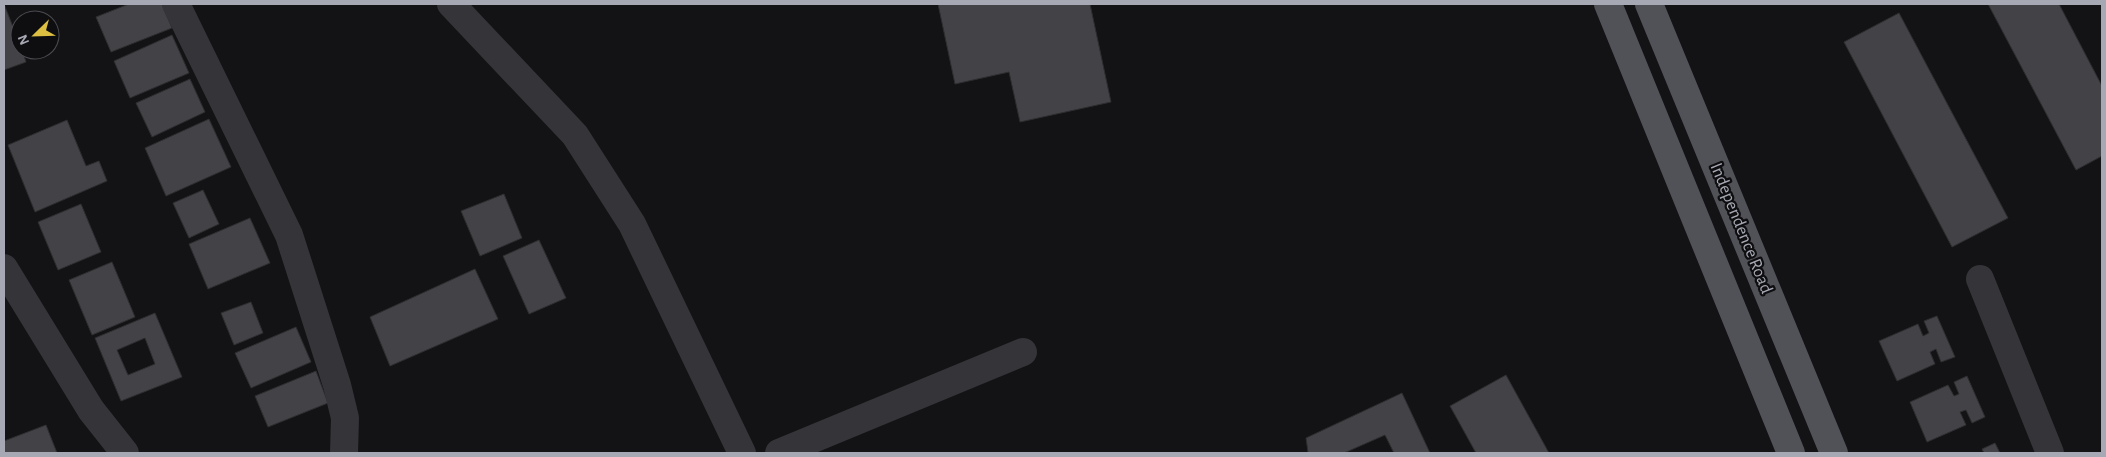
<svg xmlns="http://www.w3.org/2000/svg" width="2106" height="457" font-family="'Alegreya Sans',sans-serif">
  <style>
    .building { fill: #434347; stroke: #2e2d30; fill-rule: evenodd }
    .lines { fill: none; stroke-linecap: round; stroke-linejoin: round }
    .minor { stroke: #353539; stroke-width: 28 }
    .major { stroke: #515158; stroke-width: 28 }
    .labels { text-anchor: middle; stroke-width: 4.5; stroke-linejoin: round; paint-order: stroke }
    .street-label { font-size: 18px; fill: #a6a8b3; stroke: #0e0e10 }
  </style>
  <rect width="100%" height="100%" fill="#131315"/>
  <g class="building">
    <path d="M4,4L20,45V50H22L26,62L4,70Z"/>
    <path d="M129,4H162L172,28L111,52L96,17Z"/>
    <path d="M938,4H1090L1111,102L1020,122L1009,72L955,84Z"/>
    <path d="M1988,4H2059L2102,86V156L2076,170Z"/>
    <path d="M1899,13L2008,218L1952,247L1844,42Z"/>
    <path d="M172,35L189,73L130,98L114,61Z"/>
    <path d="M190,79L205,112L152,137L136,103Z"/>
    <path d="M209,119L231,167L166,196L145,148Z"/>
    <path d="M67,120L86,166L99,161L107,181L35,212L8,145Z"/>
    <path d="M203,190L219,224L189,238L173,203Z"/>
    <path d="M504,194L522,238L480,256L461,211Z"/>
    <path d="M81,204L101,252L58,270L38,222Z"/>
    <path d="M250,218L270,263L208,289L189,244Z"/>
    <path d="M539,240L566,298L529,314L503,256Z"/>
    <path d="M112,262L135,317L92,335L69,280Z"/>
    <path d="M475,269L498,319L390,366L370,317Z"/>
    <path d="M251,302L263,333L234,345L221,313Z"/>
    <path d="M155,313L182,377L121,401L95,338ZM145,338L155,364L128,375L117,350Z"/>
    <path d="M1937,316L1955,357L1941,362L1936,349L1930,352L1935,364L1897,381L1879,341L1918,324L1923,336L1929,333L1924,321Z"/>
    <path d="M296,327L311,362L251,388L235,353Z"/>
    <path d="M316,371L328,403L268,427L255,396Z"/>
    <path d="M1506,375L1549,453H1476L1450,406Z"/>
    <path d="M1967,376L1985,417L1972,423L1966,410L1960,412L1966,425L1927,442L1910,402L1948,385L1954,396L1959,394L1954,382Z"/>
    <path d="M1402,393L1430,453H1394L1385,435L1344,453H1305L1308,452L1306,438Z"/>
    <path d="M46,425L57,453H4V441Z"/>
    <path d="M1995,443L2000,453H1984L1982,449Z"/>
  </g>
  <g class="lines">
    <g class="minor">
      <path d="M176,4L289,235L337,385L345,418L344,453"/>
      <path d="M451,4L575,135L632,224L742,453"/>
      <path d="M4,268L91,410L125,453"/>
      <path d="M1980,279L2050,453"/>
      <path d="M779,453L1023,352"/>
    </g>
    <g class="major">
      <path d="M1608,4L1791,453"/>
      <path d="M1649,4L1834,453"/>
    </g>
  </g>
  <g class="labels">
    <g class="street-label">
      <text transform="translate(1742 228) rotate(68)" y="6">Independence Road</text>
    </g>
  </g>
  <rect width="2106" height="457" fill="none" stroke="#a6a8b3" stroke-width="10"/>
  <g transform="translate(35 35) rotate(247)"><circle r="24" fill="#0e0e10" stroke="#4b4c51"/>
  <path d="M0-4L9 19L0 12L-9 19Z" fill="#ddc042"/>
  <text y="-8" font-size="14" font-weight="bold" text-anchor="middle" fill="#a6a8b3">N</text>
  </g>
</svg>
